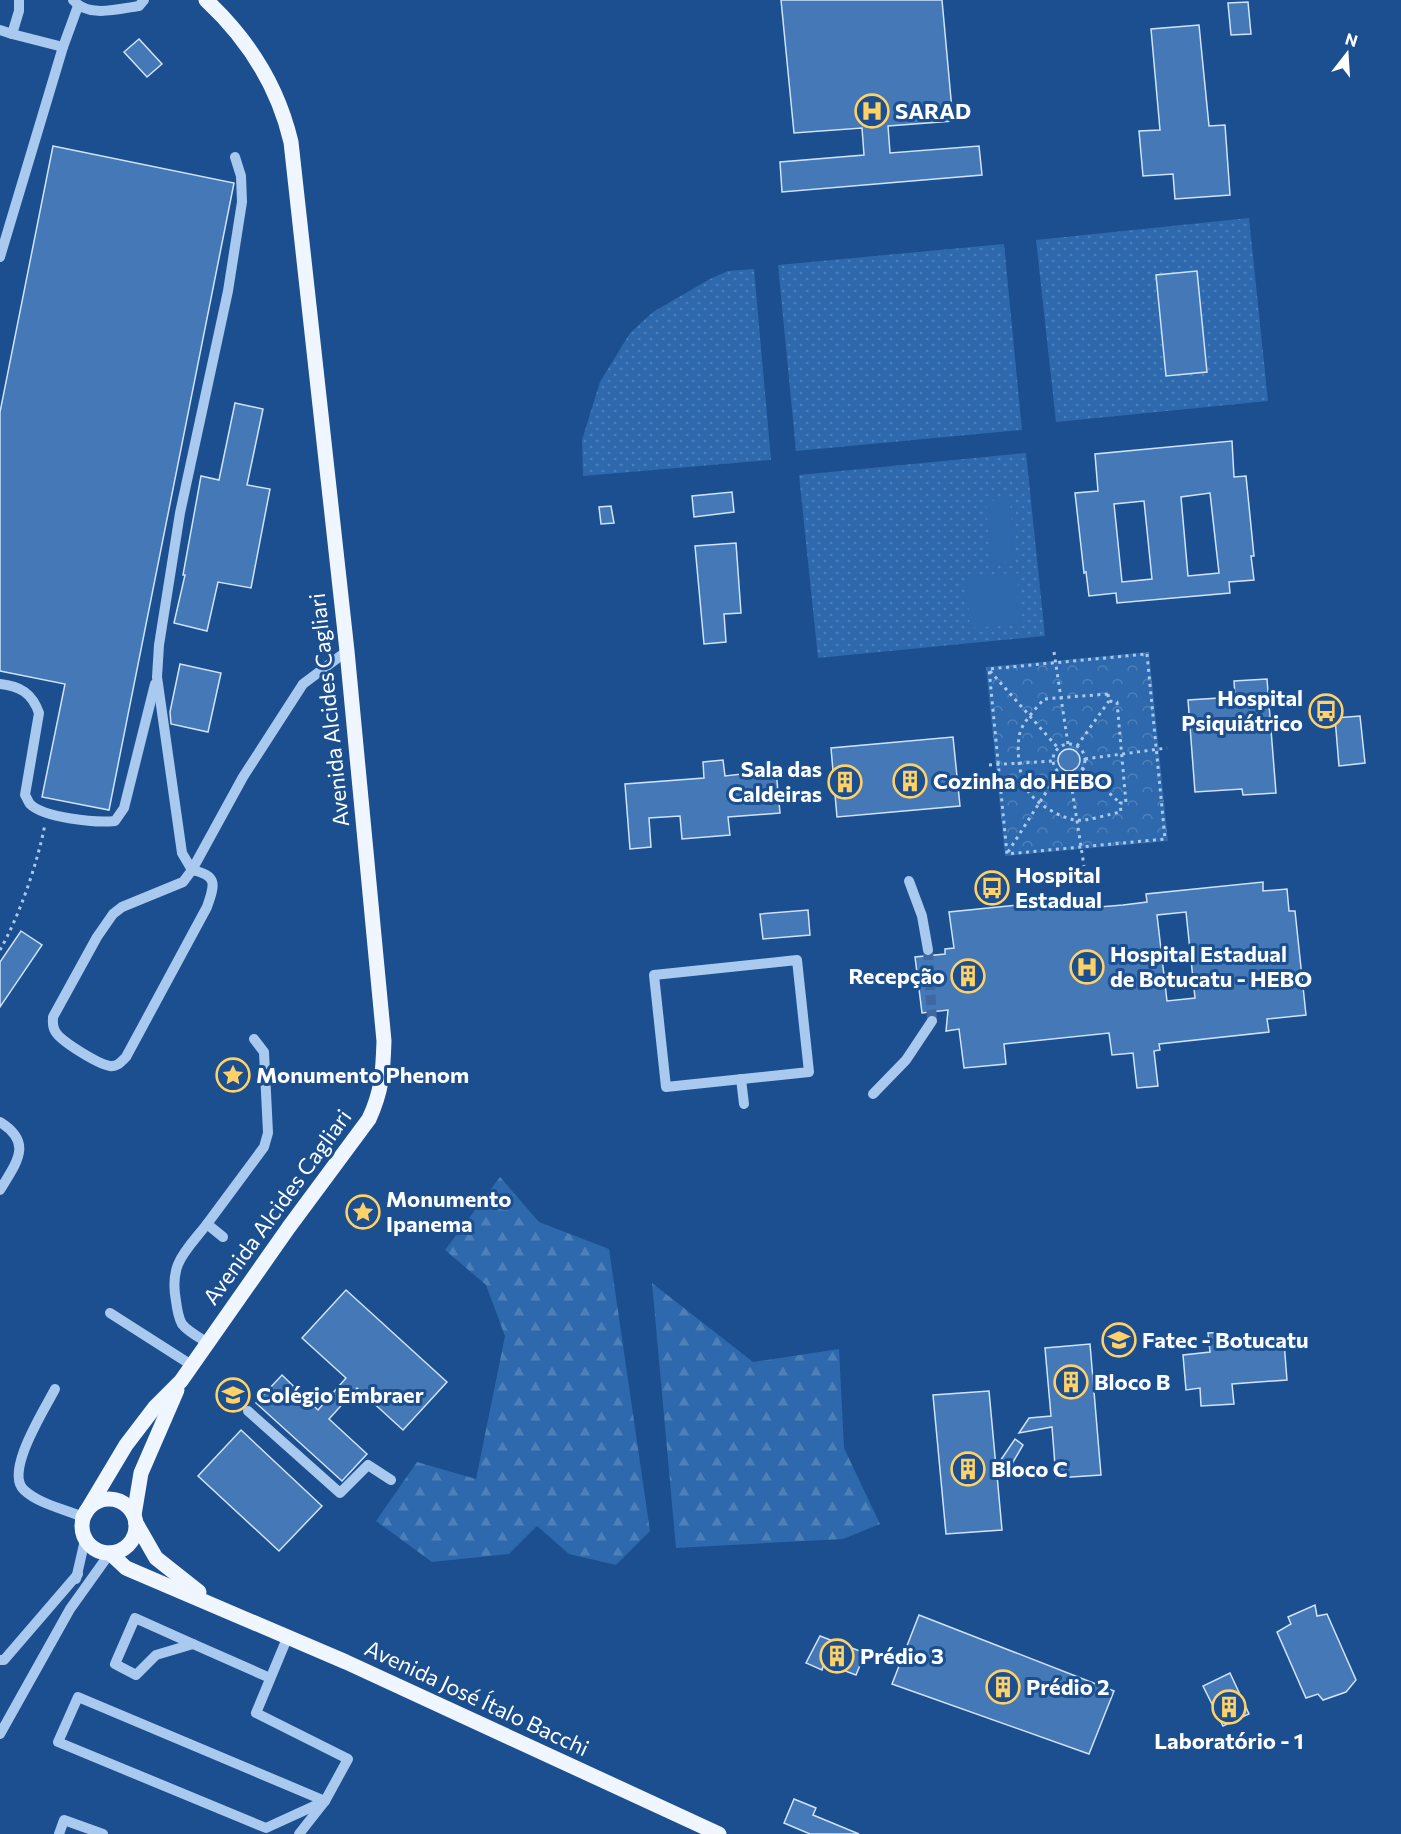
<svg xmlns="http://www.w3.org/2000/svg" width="1401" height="1834" font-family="Commissioner,sans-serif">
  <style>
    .grass { fill: url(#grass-dots) }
    .forest { fill: url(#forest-firs) }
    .park { fill: url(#park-crowns) }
    .garden { fill: #2e69ad }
    .building { fill: #4478b7; stroke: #cfe3fa; stroke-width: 1.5; fill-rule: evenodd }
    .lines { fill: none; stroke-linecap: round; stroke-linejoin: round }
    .minor-tunnel { stroke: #3d69a0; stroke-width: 10; stroke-dasharray: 10 5; stroke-linecap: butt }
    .path { stroke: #a9c9ee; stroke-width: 3; stroke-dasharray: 3 4.5; stroke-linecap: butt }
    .minor { stroke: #a9c9ee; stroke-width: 10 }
    .major { stroke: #f0f6ff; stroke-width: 15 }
    .labels { text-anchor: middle; stroke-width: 6; stroke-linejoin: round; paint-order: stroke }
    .poi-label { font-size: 22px; font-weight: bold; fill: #fff; stroke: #1b4f8f; text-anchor: start }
    .street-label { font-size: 22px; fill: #fff; stroke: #1b4f8f }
  </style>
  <defs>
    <pattern id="grass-dots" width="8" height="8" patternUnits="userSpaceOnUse" patternTransform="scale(1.5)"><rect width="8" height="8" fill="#2e69ad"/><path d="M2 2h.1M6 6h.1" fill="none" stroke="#4d80b9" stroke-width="1.8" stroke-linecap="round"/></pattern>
    <pattern id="forest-firs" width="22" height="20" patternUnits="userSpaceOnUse" patternTransform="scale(1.5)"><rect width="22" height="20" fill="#2e69ad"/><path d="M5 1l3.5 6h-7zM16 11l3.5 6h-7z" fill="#4d80b9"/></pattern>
    <pattern id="park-crowns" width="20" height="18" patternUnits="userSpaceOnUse" patternTransform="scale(1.5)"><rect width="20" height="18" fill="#2e69ad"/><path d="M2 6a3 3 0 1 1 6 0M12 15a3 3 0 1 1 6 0" fill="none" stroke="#4d80b9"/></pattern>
  </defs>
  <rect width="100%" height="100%" fill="#1b4f8f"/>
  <g class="grass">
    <path d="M1249,218L1268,401L1056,422L1036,240Z"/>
    <path d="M1004,244L1022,430L796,451L778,265Z"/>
    <path d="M754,269L771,460L583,476L582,440L600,382L630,333L653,312L710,279L728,271Z"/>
    <path d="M1026,453L1045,636L818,658L799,475Z"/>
  </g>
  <g class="forest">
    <path d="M500,1177L539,1222L609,1249L650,1531L616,1565L569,1554L537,1526L509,1554L432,1562L376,1521L417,1462L476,1479L505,1336L486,1285L445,1250Z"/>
    <path d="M652,1283L753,1362L839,1349L844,1448L880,1524L843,1539L676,1548Z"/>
  </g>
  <path class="park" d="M1149,652L1168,841L1005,856L986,667Z"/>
  <g class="garden">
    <path d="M1010,499L1015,561L991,563L986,501Z"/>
    <path d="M1017,573L1020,625L970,628L966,576Z"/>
  </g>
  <g class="building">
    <path d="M781,0H942L953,121L888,126L890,153L979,146L982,175L782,192L780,162L864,155L862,128L794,133Z"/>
    <path d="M1248,2L1251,34L1231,35L1228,3Z"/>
    <path d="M1199,25L1209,126L1225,125L1230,195L1175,199L1173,174L1143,176L1139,131L1160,130L1151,29Z"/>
    <path d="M139,39L162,64L147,77L124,52Z"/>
    <path d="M53,146L234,183L109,810L42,797L65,684L0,671V412Z"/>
    <path d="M1197,271L1207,372L1166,376L1156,275Z"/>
    <path d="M235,403L263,409L247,485L270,489L251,588L218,582L207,631L174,623L185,575H183L201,476L219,480Z"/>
    <path d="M1232,441L1234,477L1246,476L1254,556H1251L1254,580L1229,582L1230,593L1117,603L1116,593L1089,596L1086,572L1084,573L1075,493L1098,491L1095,454ZM1210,493L1219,573L1188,576L1181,497ZM1144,501L1152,579L1122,582L1114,504Z"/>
    <path d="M732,492L734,512L694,517L692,496Z"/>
    <path d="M611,506L614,523L601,524L599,507Z"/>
    <path d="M736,543L741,613L724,614L726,642L704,644L695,546Z"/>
    <path d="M180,664L221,673L208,732L171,724L170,712Z"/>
    <path d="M1267,679L1276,793L1243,795L1242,789L1195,792L1188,700L1235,697L1234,681Z"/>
    <path d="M1360,716L1365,763L1339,766L1335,718Z"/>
    <path d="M953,737L960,806L837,817L831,748Z"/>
    <circle cx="1069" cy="760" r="11"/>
    <path d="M723,760L725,776L776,770L780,813L728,817L730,835L682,839L680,816L649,818L651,847L630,849L625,784L704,778L703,762Z"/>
    <path d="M1263,882V891L1287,889L1289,911H1295L1306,1015L1267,1019L1269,1032L1159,1044L1160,1050L1154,1051L1158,1086L1137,1088L1133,1053L1112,1055L1109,1033L1004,1044L1006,1064L964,1068L959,1029L946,1031L948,1010L922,1013L915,957L945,954V949L954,948L949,912L1098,897L1099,907L1123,905L1147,902L1146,894ZM1186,912L1195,998L1167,1001L1157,915Z"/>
    <path d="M808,910L810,935L763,939L760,914Z"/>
    <path d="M21,931L42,945L0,1007V962Z"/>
    <path d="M346,1290L447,1382L403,1430L357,1388L329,1419L367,1454L342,1481L256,1403L282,1375L318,1410L346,1378L302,1338Z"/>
    <path d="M1227,1332L1228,1347L1284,1342L1287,1380L1232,1384L1234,1404L1201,1406L1200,1388L1186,1390L1183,1355L1210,1352L1208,1333Z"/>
    <path d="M1090,1344L1101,1475L1056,1478L1052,1427L1019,1433L1029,1418L1051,1416L1045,1348Z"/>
    <path d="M989,1391L996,1467L1015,1439L1023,1445L1005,1476L997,1475L1002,1530L946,1534L933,1395Z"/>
    <path d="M241,1430L322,1506L279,1551L198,1476Z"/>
    <path d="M1315,1605L1317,1616L1327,1614L1356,1680L1346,1692L1323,1700L1318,1694L1306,1698L1277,1632L1291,1624L1288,1617Z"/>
    <path d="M919,1615L1114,1691L1089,1754L892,1684Z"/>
    <path d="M820,1636L865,1653L856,1675L824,1663L822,1670L806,1663Z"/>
    <path d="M1230,1673L1249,1714L1223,1726L1203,1686Z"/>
    <path d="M794,1799L816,1808L813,1815L859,1834H810L784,1823Z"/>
  </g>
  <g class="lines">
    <path class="minor-tunnel" d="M928,950L932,1021"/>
    <g class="path">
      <path d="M1054,652L1068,744"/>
      <path d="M1147,654L1165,839L1007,854L989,669Z"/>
      <path d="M990,671L1058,748"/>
      <path d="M1108,694L1109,701L1117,702L1126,803H1120L1121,812C1109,814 1086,822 1075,820C1059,817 1034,803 1026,788C1019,774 1017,752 1019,737C1021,723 1035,710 1044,699Z"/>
      <circle cx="1069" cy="760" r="16"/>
      <path d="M1077,746L1109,701"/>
      <path d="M1085,759L1167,748"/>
      <path d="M989,765L1053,761"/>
      <path d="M1082,768L1120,803"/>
      <path d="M1070,776L1084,866"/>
      <path d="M1008,852L1059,772"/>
      <path d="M0,950C19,917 38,862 45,824"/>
    </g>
    <g class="minor">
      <path d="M73,0C88,18 118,9 139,6L144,0"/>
      <path d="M0,30L12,34L19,11V0"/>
      <path d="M12,34L63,47"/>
      <path d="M235,157L241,176L242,202L228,291L180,513L159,645L157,677L182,853L192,870C218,876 215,884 207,907L126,1057C121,1062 117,1067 110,1066C98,1064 60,1041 55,1031C52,1026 53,1022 53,1017L97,937L113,914L122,907L183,882L192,870L243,777L303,684L347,651"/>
      <path d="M0,257L63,47L78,6"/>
      <path d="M0,684C20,686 32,693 39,713L25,795C26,796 29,803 30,804C44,818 96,823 115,821L124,808L155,684"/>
      <path d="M909,881L922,916L928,950"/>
      <path d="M797,960L809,1072L666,1087L654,975Z"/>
      <path d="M741,1079L744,1104"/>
      <path d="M873,1094L906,1060L932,1021"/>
      <path d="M0,1122C34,1143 16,1163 0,1190"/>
      <path d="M207,1224C185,1252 169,1263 176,1301C177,1309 178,1317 182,1324C187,1331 200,1338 208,1343"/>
      <path d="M223,1237L207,1224L264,1147L268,1133L264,1052L254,1039"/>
      <path d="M110,1313L193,1366"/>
      <path d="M55,1389C45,1409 4,1472 24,1490C39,1504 64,1509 83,1517"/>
      <path d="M248,1411L340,1493L368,1465L391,1480"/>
      <path d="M76,1579L85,1540"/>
      <path d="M135,1618L193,1644L156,1655L136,1675L115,1664Z"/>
      <path d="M288,1636L256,1713L348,1759L325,1801L299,1834"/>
      <path d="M193,1644L270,1678"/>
      <path d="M0,1660H4L78,1574"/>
      <path d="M78,1697L325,1801L266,1828L58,1742Z"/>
      <path d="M0,1734L70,1609L110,1553"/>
      <path d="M59,1834L64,1820L103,1834"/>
    </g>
    <g class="major">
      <circle cx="109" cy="1526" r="27"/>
      <path d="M134,1515L141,1473L177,1390"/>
      <path d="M83,1517L126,1445L155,1407L181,1381L289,1227L369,1119C382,1091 383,1072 384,1041L347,651L291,142C278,87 248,39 206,0"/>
      <path d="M136,1523L156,1558L199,1592"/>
      <path d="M110,1553L126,1568L346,1662L719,1834"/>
    </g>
  </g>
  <defs>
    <symbol id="hospital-ring" viewBox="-11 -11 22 22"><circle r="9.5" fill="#1b4f8f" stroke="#ffd166" stroke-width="1.5"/><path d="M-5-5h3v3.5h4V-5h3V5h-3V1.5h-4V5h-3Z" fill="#ffd166"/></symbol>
    <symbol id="bus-ring" viewBox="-11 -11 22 22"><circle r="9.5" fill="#1b4f8f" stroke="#ffd166" stroke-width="1.5"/><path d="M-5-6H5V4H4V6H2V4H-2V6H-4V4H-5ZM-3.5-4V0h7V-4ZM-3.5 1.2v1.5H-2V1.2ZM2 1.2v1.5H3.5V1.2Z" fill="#ffd166"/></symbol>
    <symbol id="building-ring" viewBox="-11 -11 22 22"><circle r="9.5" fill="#1b4f8f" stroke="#ffd166" stroke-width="1.5"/><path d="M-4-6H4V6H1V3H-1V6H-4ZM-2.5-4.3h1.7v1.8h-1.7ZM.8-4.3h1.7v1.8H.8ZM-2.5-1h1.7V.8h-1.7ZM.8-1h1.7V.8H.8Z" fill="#ffd166"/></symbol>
    <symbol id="sight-ring" viewBox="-11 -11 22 22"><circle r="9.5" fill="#1b4f8f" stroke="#ffd166" stroke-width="1.5"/><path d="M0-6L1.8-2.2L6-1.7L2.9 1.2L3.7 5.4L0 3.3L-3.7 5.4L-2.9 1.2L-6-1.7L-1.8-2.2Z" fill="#ffd166"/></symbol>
    <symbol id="university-ring" viewBox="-11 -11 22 22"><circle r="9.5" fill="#1b4f8f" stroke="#ffd166" stroke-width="1.5"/><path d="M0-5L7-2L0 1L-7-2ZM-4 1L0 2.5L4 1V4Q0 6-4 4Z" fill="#ffd166"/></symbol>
    <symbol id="school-ring" viewBox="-11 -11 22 22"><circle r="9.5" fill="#1b4f8f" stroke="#ffd166" stroke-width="1.5"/><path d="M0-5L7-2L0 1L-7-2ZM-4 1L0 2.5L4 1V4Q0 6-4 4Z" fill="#ffd166"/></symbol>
  </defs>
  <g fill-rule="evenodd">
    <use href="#hospital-ring" x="853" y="92" width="38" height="38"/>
    <use href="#bus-ring" x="1307" y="692" width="38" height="38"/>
    <use href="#building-ring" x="891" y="762" width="38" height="38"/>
    <use href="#building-ring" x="826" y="763" width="38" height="38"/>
    <use href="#bus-ring" x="973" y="869" width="38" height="38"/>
    <use href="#hospital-ring" x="1068" y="948" width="38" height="38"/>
    <use href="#building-ring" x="949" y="957" width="38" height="38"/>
    <use href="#sight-ring" x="214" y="1056" width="38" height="38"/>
    <use href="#sight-ring" x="344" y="1193" width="38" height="38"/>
    <use href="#university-ring" x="1100" y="1321" width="38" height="38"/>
    <use href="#building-ring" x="1052" y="1363" width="38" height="38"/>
    <use href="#school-ring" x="214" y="1376" width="38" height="38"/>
    <use href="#building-ring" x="949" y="1450" width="38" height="38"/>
    <use href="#building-ring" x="818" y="1637" width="38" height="38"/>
    <use href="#building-ring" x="984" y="1668" width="38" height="38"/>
    <use href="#building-ring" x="1210" y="1688" width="38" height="38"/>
  </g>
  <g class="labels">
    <g class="poi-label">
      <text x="895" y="119">SARAD</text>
      <text x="1303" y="706" text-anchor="end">Hospital<tspan x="1303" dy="25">Psiquiátrico</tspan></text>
      <text x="822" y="777" text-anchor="end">Sala das<tspan x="822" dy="25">Caldeiras</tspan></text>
      <text x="933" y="789">Cozinha do HEBO</text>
      <text x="1015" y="883">Hospital<tspan x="1015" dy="25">Estadual</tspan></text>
      <text x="1110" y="962">Hospital Estadual<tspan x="1110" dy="25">de Botucatu - HEBO</tspan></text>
      <text x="945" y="984" text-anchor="end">Recepção</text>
      <text x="256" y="1083">Monumento Phenom</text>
      <text x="386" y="1207">Monumento<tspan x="386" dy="25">Ipanema</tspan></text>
      <text x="1142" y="1348">Fatec - Botucatu</text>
      <text x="1094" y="1390">Bloco B</text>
      <text x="256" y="1403">Colégio Embraer</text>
      <text x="991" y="1477">Bloco C</text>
      <text x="860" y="1664">Prédio 3</text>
      <text x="1026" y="1695">Prédio 2</text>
      <text x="1229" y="1749" text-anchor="middle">Laboratório - 1</text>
    </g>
    <g class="street-label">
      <text transform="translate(329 710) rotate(-96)" y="8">Avenida Alcides Cagliari</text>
      <text transform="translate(277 1207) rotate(-54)" y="8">Avenida Alcides Cagliari</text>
      <text transform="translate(477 1698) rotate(25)" y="8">Avenida José Ítalo Bacchi</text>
    </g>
  </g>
  <g transform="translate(1347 54) rotate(17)" stroke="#1b4f8f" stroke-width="4.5" paint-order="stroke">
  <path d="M0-4.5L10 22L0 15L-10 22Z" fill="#ffffff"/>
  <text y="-9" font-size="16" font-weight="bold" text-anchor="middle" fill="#ffffff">N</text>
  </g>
</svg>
